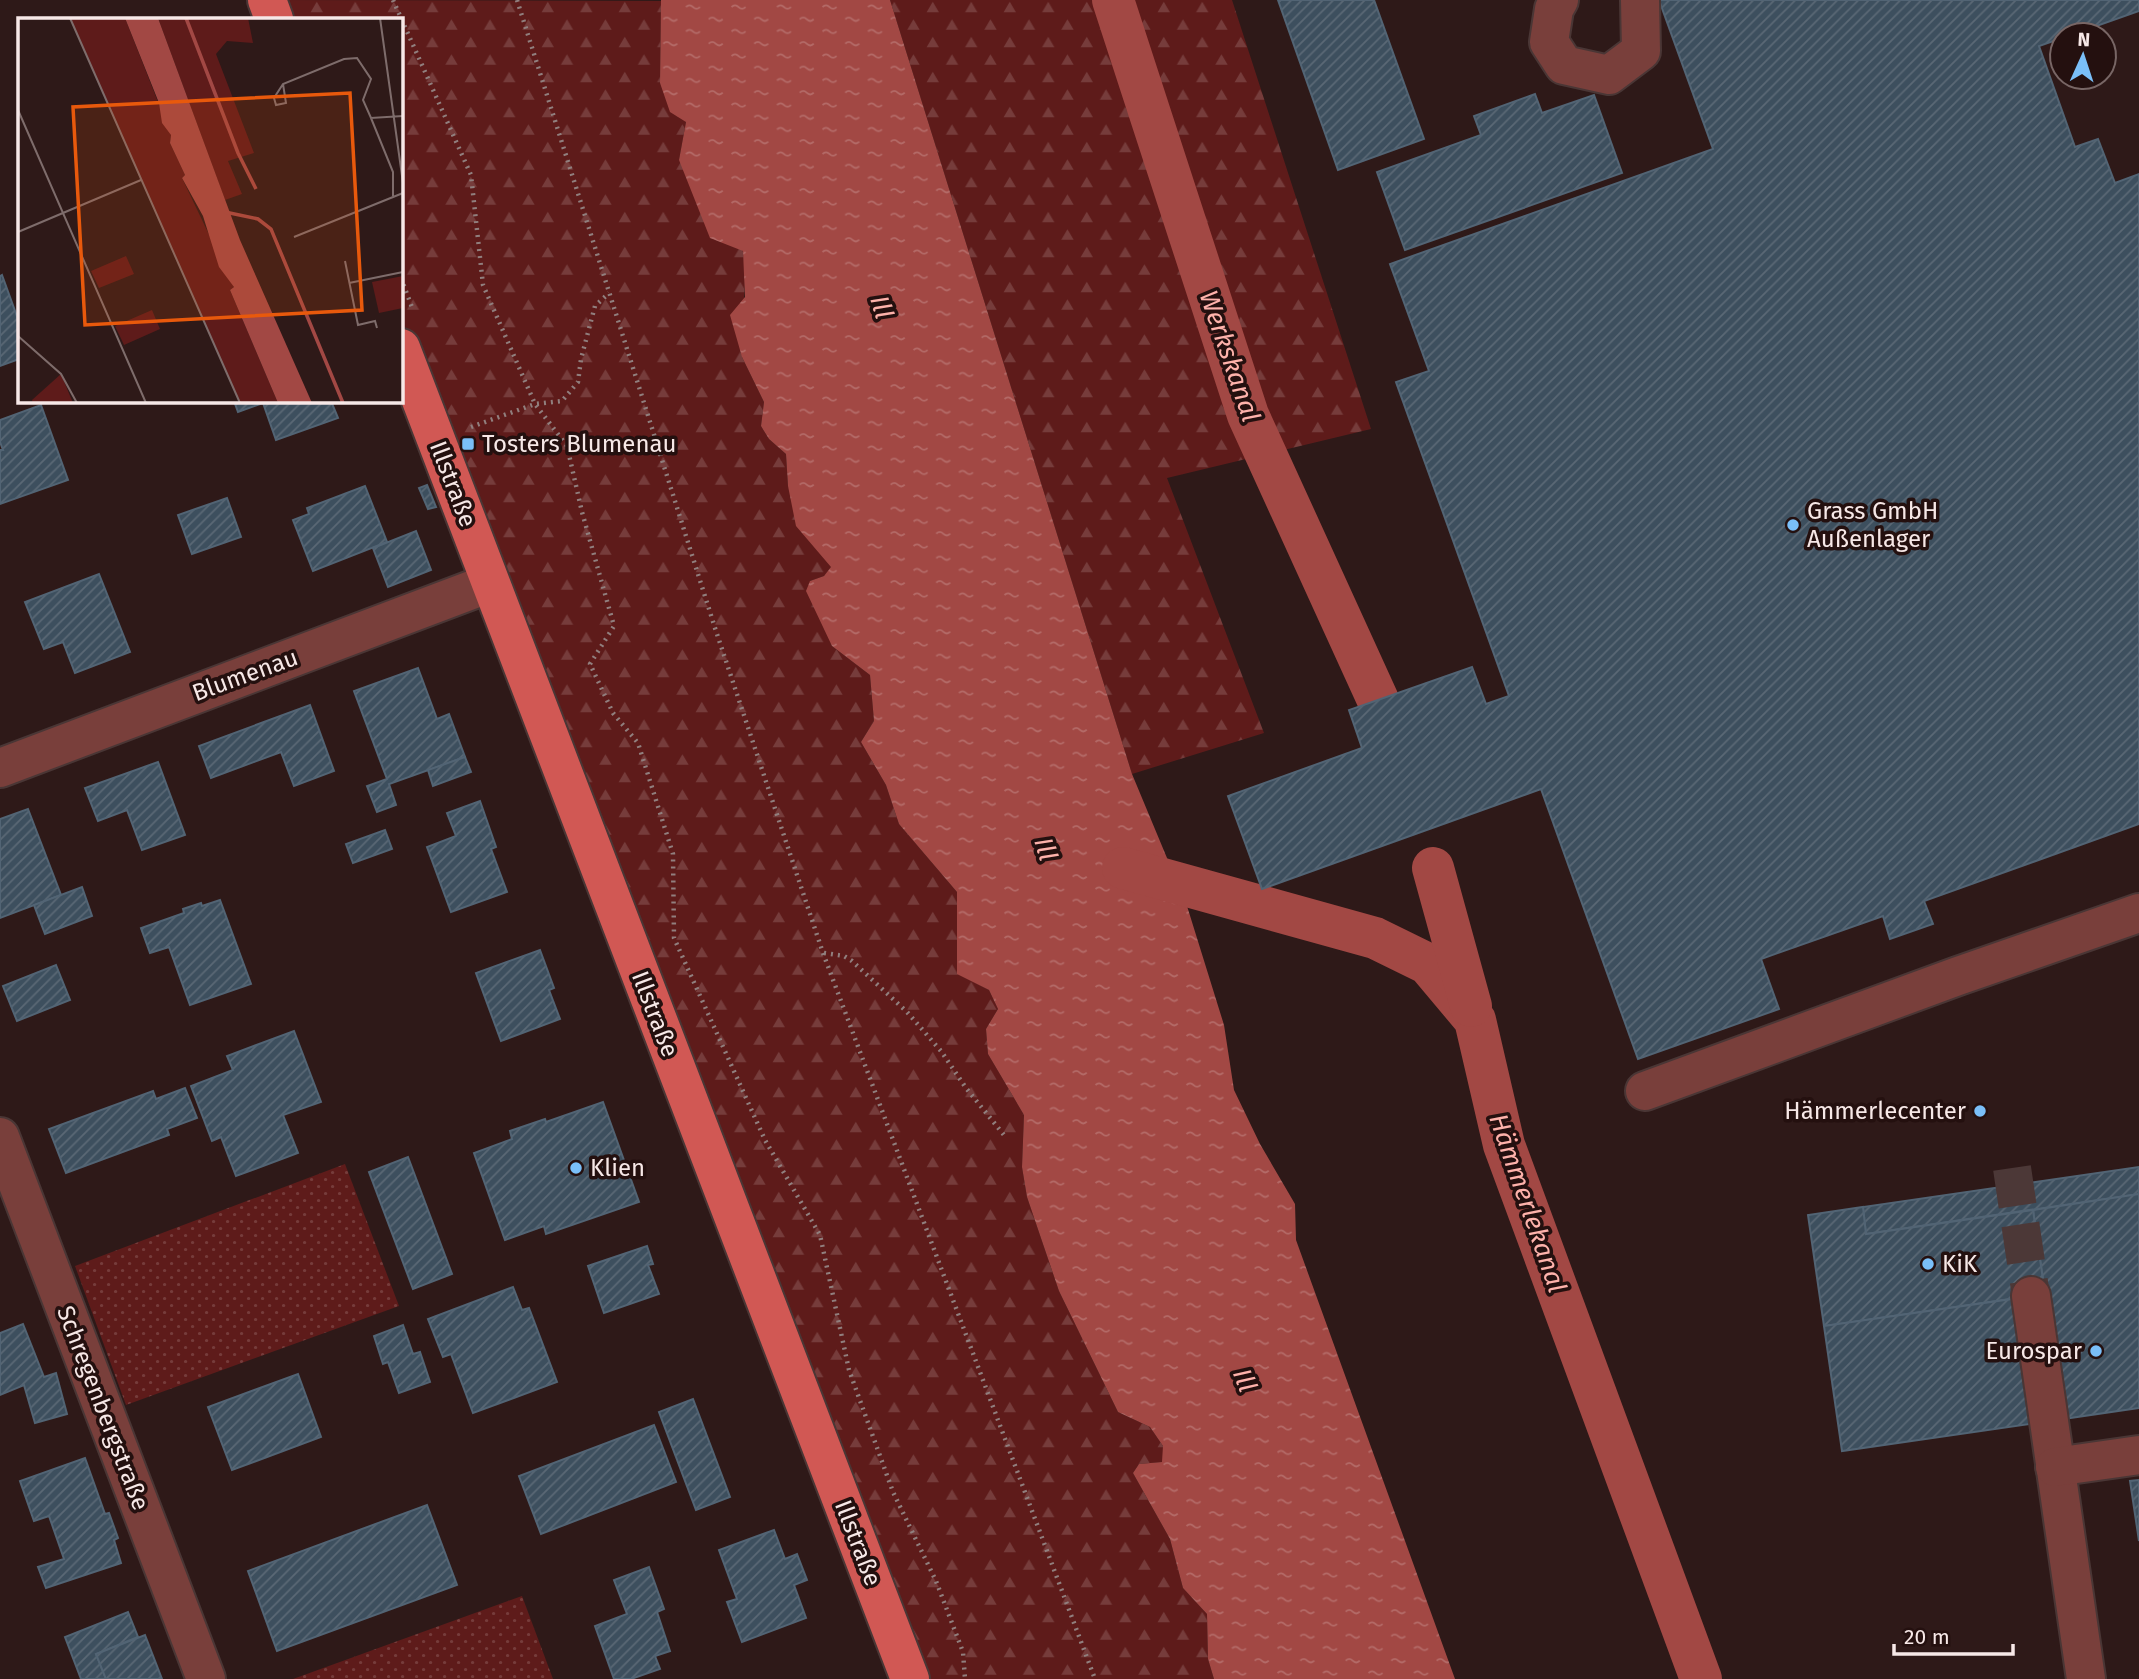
<svg xmlns="http://www.w3.org/2000/svg" width="2139" height="1679" font-family="'Fira Sans',sans-serif">
  <style>
    .grass { fill: url(#grass-dots) }
    .forest { fill: url(#forest-firs) }
    .water { fill: url(#water-ripples) }
    .lines { fill: none; stroke-linecap: round; stroke-linejoin: round }
    .canal { stroke: #a24844; stroke-width: 42 }
    .building { fill: url(#building-hatch); stroke: #526474; stroke-width: 2 }
    .minor-tunnel { stroke: #4c3837; stroke-width: 38; stroke-dasharray: 38 19; stroke-linecap: butt }
    .minor-casing { stroke: #4a3635; stroke-width: 42 }
    .major-casing { stroke: #4a3635; stroke-width: 42 }
    .path { stroke: #917f7e; stroke-width: 4.5; stroke-dasharray: 2 5; stroke-linecap: butt }
    .minor { stroke: #793f3b; stroke-width: 38 }
    .major { stroke: #d15854; stroke-width: 38 }
    .poi-dot { fill: #7abff8; stroke: #24100f; stroke-width: 2.5 }
    .labels { text-anchor: middle; stroke-width: 7; stroke-linejoin: round; paint-order: stroke }
    .poi-label { font-size: 24px; fill: #f7e8e7; stroke: #24100f; text-anchor: start }
    .street-label { font-size: 24px; fill: #f7e8e7; stroke: #24100f }
    .water-label { font-size: 26px; font-style: italic; fill: #feb2ab; stroke: #24100f }
    .inset-river { fill: none; stroke: #a24844; stroke-width: 3.5 }
    .inset-road { fill: none; stroke: #7e6c6b; stroke-width: 2 }
    .view { fill: #e8590c; fill-opacity: 0.15; stroke: #e8590c; stroke-width: 3.5 }
    .inset-edge { fill: none; stroke: #f7e8e7; stroke-width: 3.5 }
  </style>
  <defs>
    <pattern id="grass-dots" width="8" height="8" patternUnits="userSpaceOnUse" patternTransform="scale(1.75)"><rect width="8" height="8" fill="#5e1b1a"/><path d="M2 2h.1M6 6h.1" fill="none" stroke="#763c3b" stroke-width="1.8" stroke-linecap="round"/></pattern>
    <pattern id="forest-firs" width="22" height="20" patternUnits="userSpaceOnUse" patternTransform="scale(1.75)"><rect width="22" height="20" fill="#5e1b1a"/><path d="M5 1l3.5 6h-7zM16 11l3.5 6h-7z" fill="#763c3b"/></pattern>
    <pattern id="water-ripples" width="26" height="14" patternUnits="userSpaceOnUse" patternTransform="scale(1.75)"><rect width="26" height="14" fill="#a24844"/><path d="M2 4q2-2 4 0t4 0M15 11q2-2 4 0t4 0" fill="none" stroke="#b46b68"/></pattern>
    <pattern id="building-hatch" width="6" height="6" patternUnits="userSpaceOnUse" patternTransform="scale(1.75)"><rect width="6" height="6" fill="#3d4f5e"/><path d="M-1 1l2-2M0 6l6-6M5 7l2-2" fill="none" stroke="#5a6875"/></pattern>
  </defs>
  <rect width="100%" height="100%" fill="#2e1918"/>
  <g class="grass">
    <path d="M345,1164L399,1306L126,1405L75,1266Z"/>
    <path d="M522,1596L553,1679H293Z"/>
  </g>
  <g class="forest">
    <path d="M267,0L661,1L660,83L686,122L679,160L743,251L745,273L742,357L764,402L761,426L769,439L786,454L788,486L820,552L832,567L824,576L810,581L832,646L870,675L874,721L861,742L886,785L899,824L957,892V973L989,990L998,1009L986,1029L988,1054L1024,1115L1022,1167L1027,1197L1059,1291L1118,1412L1150,1427L1163,1446V1462L1139,1464L1133,1473L1170,1539L1183,1588L1207,1614L1208,1659L1214,1679H910L401,348V19H274Z"/>
    <path d="M890,0H1232L1371,429L1167,478L1264,733L1132,774Z"/>
  </g>
  <path class="water" d="M661,0H890L1132,774L1187,906L1224,1025L1234,1090L1260,1144L1295,1204L1296,1240L1455,1679H1214L1208,1659L1207,1614L1183,1588L1170,1539L1133,1473L1139,1464L1162,1462L1163,1446L1150,1427L1118,1412L1059,1291L1027,1197L1022,1167L1024,1115L988,1054L986,1029L998,1009L989,990L957,974V892L899,824L886,785L861,742L874,721L870,675L832,646L806,591L810,581L824,576L831,567L796,526L788,486L786,454L769,439L761,426L764,402L742,357L730,315L745,297L743,251L710,238L679,160L686,122L670,112L660,83Z"/>
  <g class="lines">
    <g class="canal">
      <path d="M1113,0L1248,415L1378,700"/>
      <path d="M1123,868L1375,938L1428,964L1475,1020L1504,1145L1701,1679"/>
      <path d="M1433,868L1471,1006"/>
    </g>
  </g>
  <g class="building">
    <path d="M1278,0H1374L1424,139L1338,170Z"/>
    <path d="M1659,0H2139V11L2071,35H2062V38L2039,46L2075,147L2098,139L2115,183L2139,174V824L1924,901L1933,924L1890,939L1883,916L1761,959L1779,1009L1638,1059L1541,789L1262,889L1228,796L1362,748L1349,710L1472,667L1486,704L1509,696L1396,382L1429,371L1390,264L1713,149Z"/>
    <path d="M1535,94L1542,113L1594,95L1622,173L1405,250L1377,172L1481,135L1474,116Z"/>
    <path d="M2,275L19,322V359L0,366V276Z"/>
    <path d="M234,401H331L338,418L276,440L263,403L238,412Z"/>
    <path d="M41,405L68,480L0,504V450H3L0,442V420Z"/>
    <path d="M427,485L436,507L428,509L419,488Z"/>
    <path d="M365,486L387,542L313,571L293,520L309,514L307,508Z"/>
    <path d="M227,498L241,537L192,554L178,515Z"/>
    <path d="M416,531L431,570L388,587L373,548Z"/>
    <path d="M99,574L130,652L75,673L63,642L44,649L25,602Z"/>
    <path d="M418,668L437,719L449,714L465,757L389,784L396,805L377,812L367,786L387,779L354,691Z"/>
    <path d="M310,705L334,771L294,786L281,752L211,778L199,746Z"/>
    <path d="M465,757L471,772L433,786L428,770Z"/>
    <path d="M158,762L185,835L142,850L127,810L98,821L85,788Z"/>
    <path d="M480,801L496,847L491,849L507,892L451,912L427,847L456,836L447,813Z"/>
    <path d="M28,809L61,895L0,918V819Z"/>
    <path d="M385,830L392,849L353,863L346,844Z"/>
    <path d="M82,887L92,916L45,934L34,905Z"/>
    <path d="M220,900L251,984L190,1005L169,947L150,953L141,928L184,913L183,909L201,903L202,906Z"/>
    <path d="M540,950L554,988L549,990L560,1019L501,1041L476,973Z"/>
    <path d="M56,965L70,1000L17,1021L3,986Z"/>
    <path d="M294,1031L321,1102L283,1115L298,1153L236,1176L221,1137L212,1141L191,1086L233,1070L227,1056Z"/>
    <path d="M185,1088L197,1118L167,1129L169,1135L66,1173L49,1129L153,1091L156,1099Z"/>
    <path d="M603,1102L639,1202L546,1234L544,1226L505,1240L474,1153L512,1139L510,1131L545,1119L546,1122Z"/>
    <path d="M408,1157L452,1274L413,1289L369,1172Z"/>
    <path d="M2139,1167V1194L1866,1234L1863,1207Z"/>
    <path d="M2139,1194V1408L2063,1419L2033,1210Z"/>
    <path d="M1863,1207L1866,1234L2033,1210L2045,1294L1824,1326L1808,1215Z"/>
    <path d="M647,1246L653,1264L648,1265L659,1294L604,1313L588,1266Z"/>
    <path d="M513,1287L522,1310L529,1308L557,1382L473,1413L451,1354L443,1357L428,1319Z"/>
    <path d="M2012,1299L2030,1424L1842,1451L1824,1326Z"/>
    <path d="M23,1324L44,1377L56,1373L67,1414L35,1423L24,1385L0,1395V1333Z"/>
    <path d="M403,1325L413,1354L420,1352L430,1382L399,1393L388,1362L383,1364L374,1336Z"/>
    <path d="M298,1374L321,1437L232,1470L208,1407Z"/>
    <path d="M693,1399L730,1497L696,1510L659,1412Z"/>
    <path d="M654,1425L676,1482L541,1534L519,1476Z"/>
    <path d="M85,1458L105,1514L109,1513L118,1538L114,1540L121,1563L46,1588L38,1567L64,1559L49,1516L34,1521L20,1481Z"/>
    <path d="M2139,1480V1541L2130,1481Z"/>
    <path d="M427,1505L457,1585L277,1651L248,1571Z"/>
    <path d="M774,1530L785,1559L797,1554L807,1580L794,1585L806,1618L742,1642L727,1602L737,1599L719,1550Z"/>
    <path d="M649,1567L664,1609L657,1612L670,1651L655,1656L660,1669L631,1679H614L595,1626L627,1614L614,1580Z"/>
    <path d="M128,1612L138,1637L96,1654L106,1679H81L65,1637Z"/>
    <path d="M145,1635L162,1679H106L96,1654Z"/>
  </g>
  <g class="lines">
    <path class="minor-tunnel" d="M2012,1168L2031,1296"/>
    <defs>
      <g id="minor">
        <path d="M1559,0L1554,9L1549,42L1564,65L1609,75L1641,51L1640,0"/>
        <path d="M0,768L490,583"/>
        <path d="M1645,1091L1958,976L2139,913"/>
        <path d="M0,1137L206,1679"/>
        <path d="M2031,1296L2086,1679"/>
        <path d="M2055,1467L2139,1455"/>
      </g>
      <g id="major">
        <path d="M267,0L274,19"/>
        <path d="M401,348L910,1679"/>
      </g>
    </defs>
    <use href="#minor" class="minor-casing"/>
    <use href="#major" class="major-casing"/>
    <g class="path">
      <path d="M393,0L471,175L483,285L535,404L567,446L582,512L614,626L590,664L613,713L638,743L673,854L674,938L765,1140L820,1235L849,1370L893,1492L936,1581L963,1652L965,1679"/>
      <path d="M517,0L715,628L823,953L1095,1679"/>
      <path d="M401,278L413,310"/>
      <path d="M471,427L535,404L562,401L578,382L581,359L595,306L609,293"/>
      <path d="M824,953L844,956L852,961L907,1012L941,1051L966,1088L1004,1135"/>
    </g>
    <use href="#minor" class="minor"/>
    <use href="#major" class="major"/>
  </g>
  <g class="poi-dot">
    <rect x="461" y="437" width="14" height="14" rx="3.5"/>
    <circle cx="1793" cy="525" r="7"/>
    <circle cx="1980" cy="1111" r="7"/>
    <circle cx="576" cy="1168" r="7"/>
    <circle cx="1928" cy="1264" r="7"/>
    <circle cx="2096" cy="1351" r="7"/>
  </g>
  <g class="labels">
    <g class="poi-label">
      <text x="482" y="452">Tosters Blumenau</text>
      <text x="1807" y="519">Grass GmbH<tspan x="1807" dy="28">Außenlager</tspan></text>
      <text x="1966" y="1119" text-anchor="end">Hämmerlecenter</text>
      <text x="590" y="1176">Klien</text>
      <text x="1942" y="1272">KiK</text>
      <text x="2082" y="1359" text-anchor="end">Eurospar</text>
    </g>
    <g class="street-label">
      <text transform="translate(453 484) rotate(69)" y="8">Illstraße</text>
      <text transform="translate(245 675) rotate(-20)" y="8">Blumenau</text>
      <text transform="translate(655 1014) rotate(69)" y="8">Illstraße</text>
      <text transform="translate(103 1408) rotate(69)" y="8">Schregenbergstraße</text>
      <text transform="translate(858 1543) rotate(69)" y="8">Illstraße</text>
    </g>
    <g class="water-label">
      <text transform="translate(882 307) rotate(73)" y="9">Ill</text>
      <text transform="translate(1230 356) rotate(71)" y="9">Werkskanal</text>
      <text transform="translate(1046 849) rotate(73)" y="9">Ill</text>
      <text transform="translate(1528 1203) rotate(71)" y="9">Hämmerlekanal</text>
      <text transform="translate(1245 1380) rotate(69)" y="9">Ill</text>
    </g>
  </g>
  <g transform="translate(18 18)">
    <rect width="385" height="385" fill="#2e1918"/>
    <path d="M108,238L116,256L81,270L73,253ZM134,292L142,311L106,327L97,308Z" fill="#5e1b1a"/>
    <path d="M52,0H107L153,117L152,125L167,157L164,160L216,269L212,272L260,385H222ZM140,0H230L235,25L209,23L198,36L236,135L210,143L224,176L207,182Z" fill="#5e1b1a"/>
    <path d="M43,356L55,385H15L14,382Z" fill="#5e1b1a"/>
    <path d="M385,258V290L361,295L354,264Z" fill="#5e1b1a"/>
    <path d="M107,0H140L222,222L294,385H260L212,272L216,269L201,249L185,198L164,160L167,157L152,125L153,117L144,105L141,85Z" fill="#a24844"/>
    <path class="inset-river" d="M168,0L220,135L238,171M207,194L240,201L253,211L325,385"/>
    <path class="inset-road" d="M52,0L222,385M362,0L385,165M265,66L268,85L258,87L256,80L265,66L326,41L339,40L353,61L345,82L353,100L385,98M0,92L128,385M353,100L375,154V178M0,214L123,162M276,219L385,175M327,243L340,307L357,303L359,310M331,265L385,254M0,318L43,356L59,385"/>
    <path class="view" d="M332,75L344,292L67,307L55,89Z"/>
    <rect width="385" height="385" class="inset-edge"/>
  </g>
  <g transform="translate(2083 56) rotate(3)"><circle r="33" fill="#24100f" stroke="#786665" stroke-width="2"/>
  <path d="M0-5L12 26L0 18L-12 26Z" fill="#7abff8"/>
  <text y="-10" font-size="19" font-weight="bold" text-anchor="middle" fill="#f7e8e7">N</text>
  </g>
  <path d="M1894 1644v10h119v-10" fill="none" stroke="#f7e8e7" stroke-width="3.5"/>
  <text x="1904" y="1644" font-size="21" fill="#f7e8e7" stroke="#24100f" stroke-width="5" paint-order="stroke">20 m</text>
</svg>
